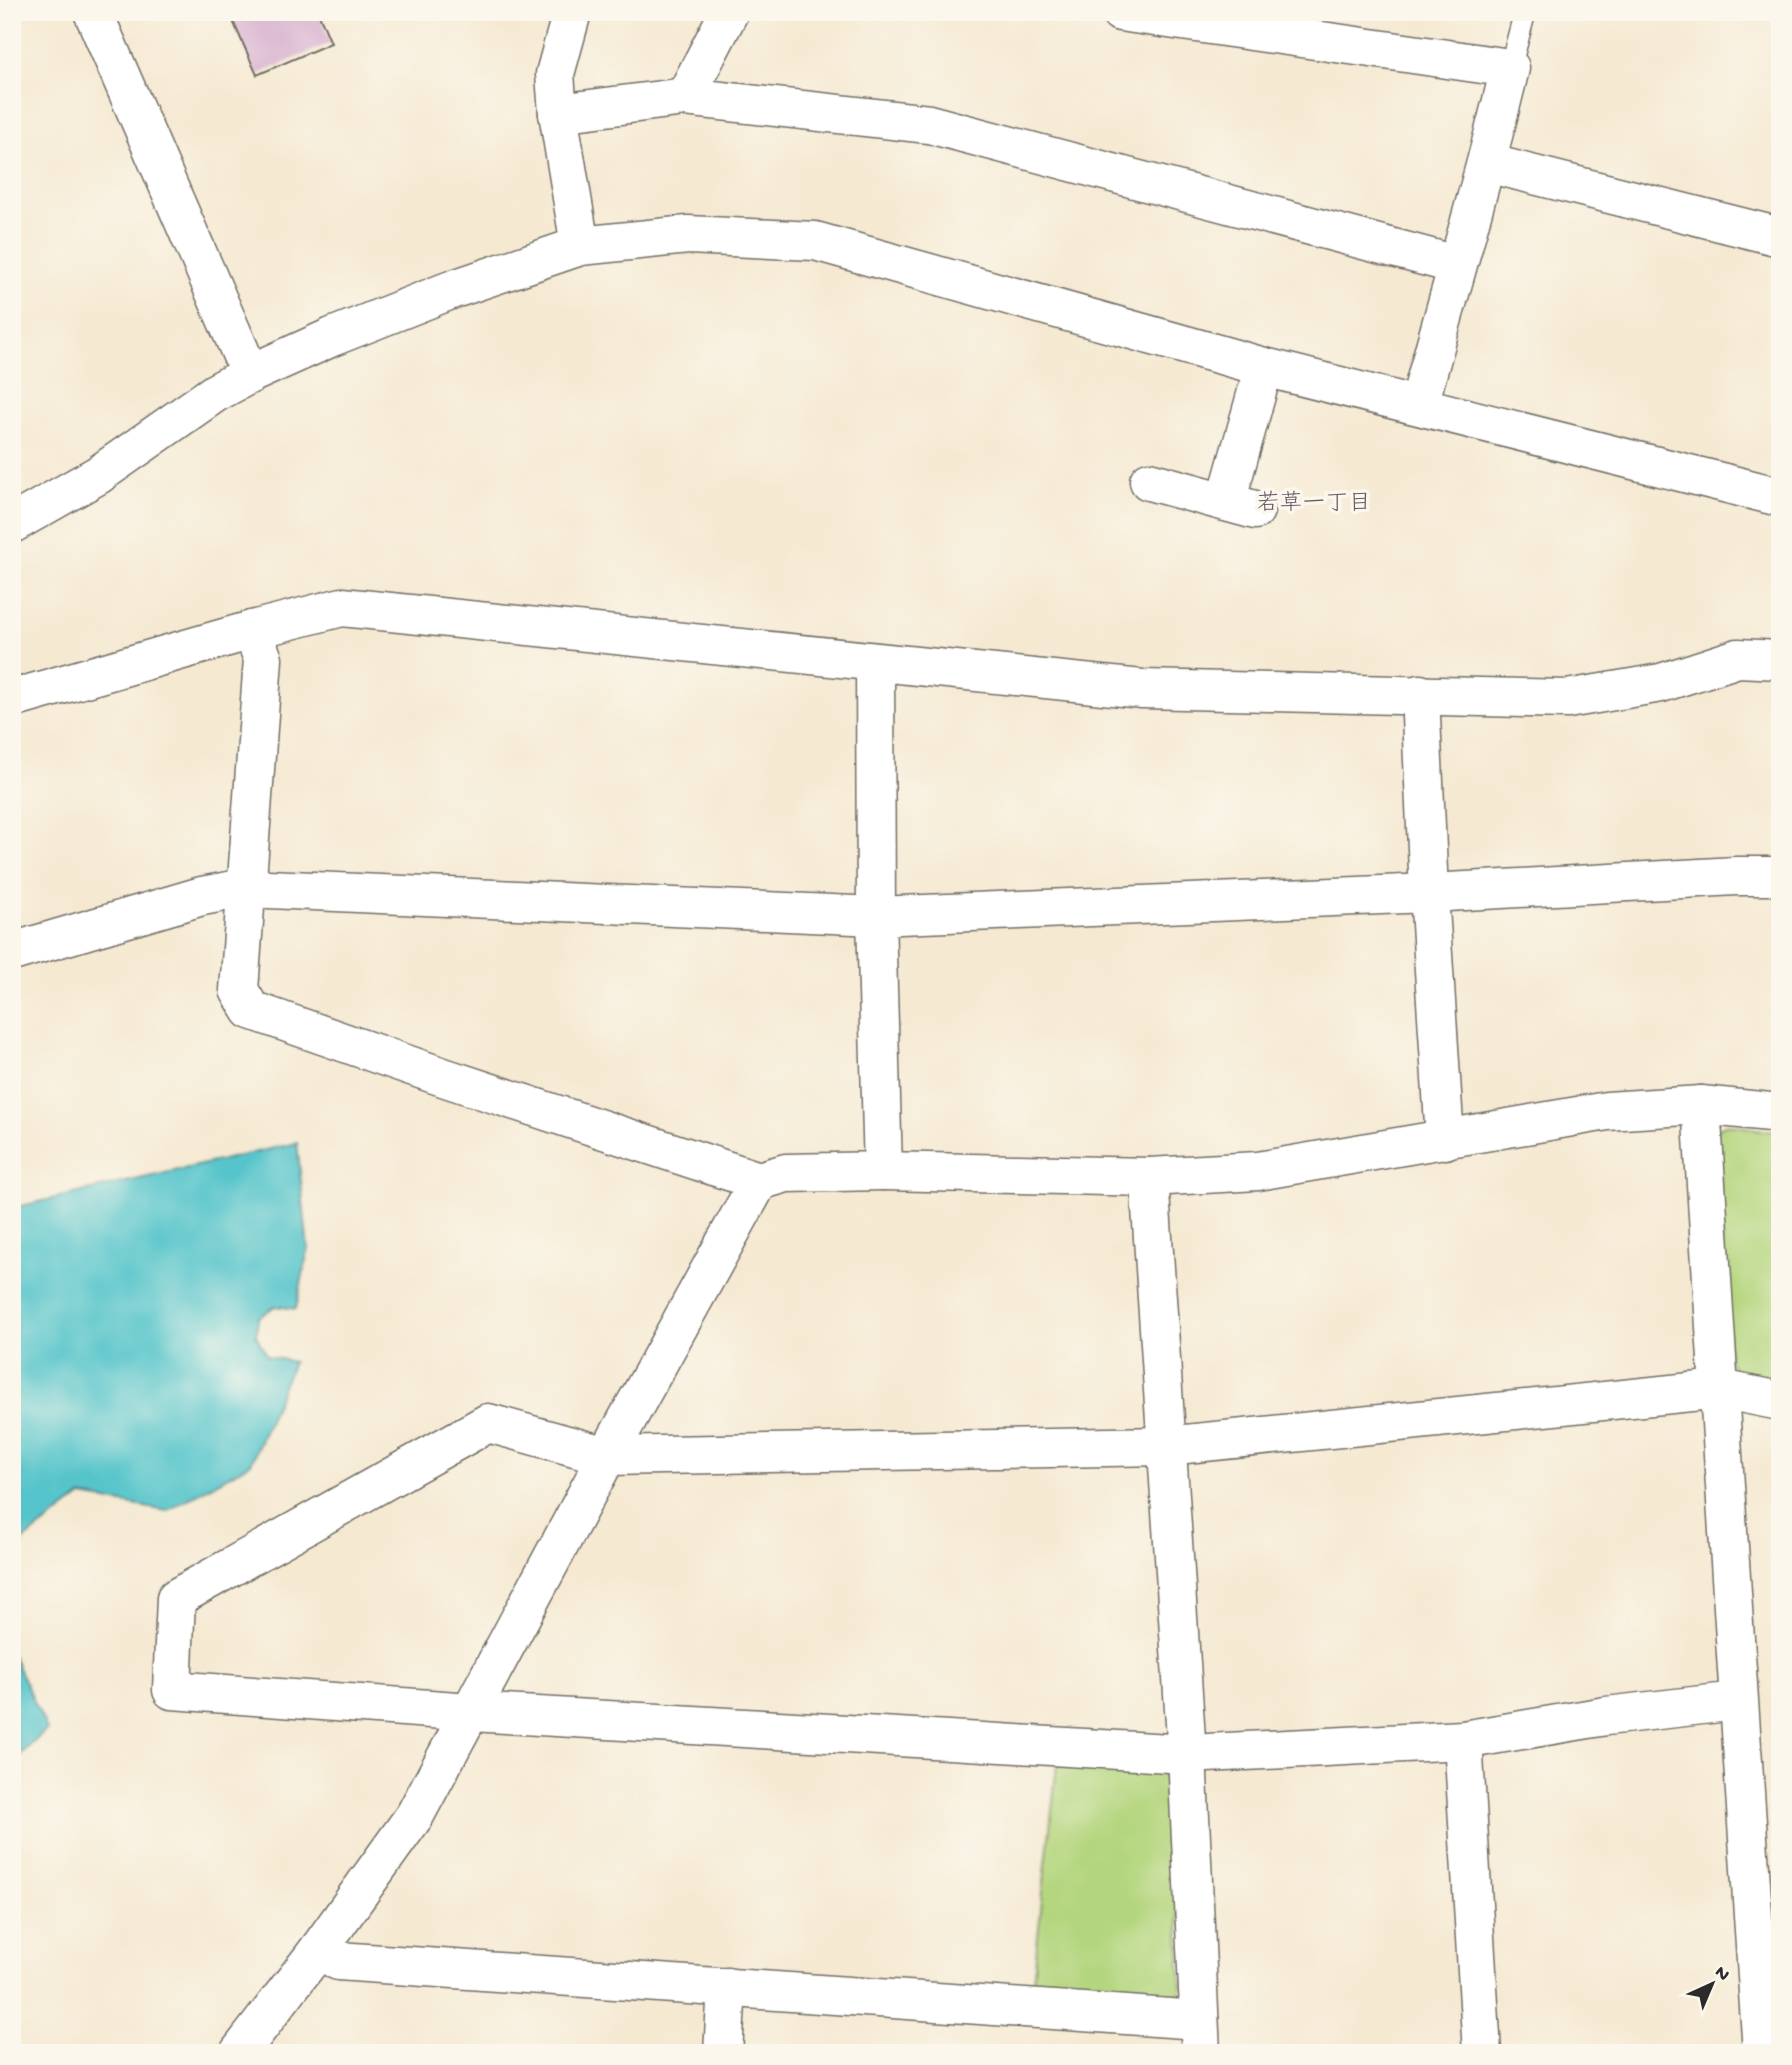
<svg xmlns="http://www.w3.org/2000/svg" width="1792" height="2065" font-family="'Gochi Hand','Klee One',sans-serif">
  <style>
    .green { fill: #b3d57d; stroke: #6f8054; stroke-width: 2 }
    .water { fill: #57c5cb; stroke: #41787b; stroke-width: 2 }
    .building { fill: #d5aece }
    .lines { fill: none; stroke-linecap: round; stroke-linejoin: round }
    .service-casing { stroke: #726e65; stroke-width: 24 }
    .minor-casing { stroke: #726e65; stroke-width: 41 }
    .tertiary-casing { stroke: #726e65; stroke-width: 41 }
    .service { stroke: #fff; stroke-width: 21 }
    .minor { stroke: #fff; stroke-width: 38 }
    .tertiary { stroke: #fff; stroke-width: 38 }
    .labels { text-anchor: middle; stroke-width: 7; stroke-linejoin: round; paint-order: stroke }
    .neighbourhood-label { font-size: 23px; fill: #665964; stroke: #fbf7ec }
  </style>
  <rect width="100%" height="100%" fill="#fbf7ec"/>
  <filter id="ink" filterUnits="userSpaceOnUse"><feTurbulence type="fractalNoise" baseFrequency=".0143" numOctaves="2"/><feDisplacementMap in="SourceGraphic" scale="14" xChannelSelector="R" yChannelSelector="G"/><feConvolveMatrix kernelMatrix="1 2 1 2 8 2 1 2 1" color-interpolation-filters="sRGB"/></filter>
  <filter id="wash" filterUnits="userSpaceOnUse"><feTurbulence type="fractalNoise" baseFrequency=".00686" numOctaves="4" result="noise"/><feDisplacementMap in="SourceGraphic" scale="28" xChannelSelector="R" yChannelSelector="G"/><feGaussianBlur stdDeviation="1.57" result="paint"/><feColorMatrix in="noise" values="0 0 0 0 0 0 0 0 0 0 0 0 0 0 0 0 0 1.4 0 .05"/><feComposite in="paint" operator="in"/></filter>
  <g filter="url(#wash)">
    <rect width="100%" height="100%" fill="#f5e9d2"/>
    <g class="green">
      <path d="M1728,1124L1780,1133V1388L1741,1380L1729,1362L1716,1129Z"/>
      <path d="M1057,1765L1175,1770L1181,1992L1171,1999L1032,1991Z"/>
    </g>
    <g class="water">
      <path d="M297,1143L308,1250L296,1309L275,1306L258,1318L256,1335L267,1356L293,1362L251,1463L167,1511L82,1496L12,1549V1208Z"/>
      <path d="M12,1655L47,1729L14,1761H12Z"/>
    </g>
    <g id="blocks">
      <path class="building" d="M229,12H318L331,43L257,75Z"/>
    </g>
  </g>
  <g filter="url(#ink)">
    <use href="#blocks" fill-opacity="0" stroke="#726e65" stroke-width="2"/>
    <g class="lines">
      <defs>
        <path id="service" d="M1510,68L1525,12"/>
        <g id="minor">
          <path d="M572,12L555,74L558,113L580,246"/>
          <path d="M1120,12L1510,68C1483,182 1449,293 1419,405"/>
          <path d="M685,97L729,12"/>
          <path d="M558,113L685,97L929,124L1457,265"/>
          <path d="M1487,163L1780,237"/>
          <path d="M1149,481L1255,510"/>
          <path d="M1226,502L1264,367"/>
          <path d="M252,630L263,659L239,990L251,1010L443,1077L759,1181L786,1173L883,1171L876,916L875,662"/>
          <path d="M1420,694L1429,893L1445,1140"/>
          <path d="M12,699L252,630L342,607L1142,689L1567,699L1661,683L1738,658L1780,660"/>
          <path d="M12,952L202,896L245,888L876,916L1429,893L1736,876H1780"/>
          <path d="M1701,1105C1722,1421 1739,1737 1762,2053"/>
          <path d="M1149,1177L1187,1754L1201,2053"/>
          <path d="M1737,1701L1606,1716L1463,1740L1187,1754L471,1712L172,1690L176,1598L488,1423L607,1456L1166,1446L1720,1389L1780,1401"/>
          <path d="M1463,1740L1482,2053"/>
          <path d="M319,1949L338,1961L1199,2020"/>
          <path d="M239,2053L319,1949L415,1815L607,1456L759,1181"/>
          <path d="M723,2053L727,1987"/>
        </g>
        <g id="tertiary">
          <path d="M93,12L250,374"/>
          <path d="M12,524L98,475L215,393L250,374L332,337L451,290L580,246L688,235L815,241L1264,367L1780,497"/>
          <path d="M883,1171L1149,1177L1258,1171L1607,1111L1701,1105L1780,1113"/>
        </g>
      </defs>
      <use href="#service" class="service-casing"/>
      <use href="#minor" class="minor-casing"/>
      <use href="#tertiary" class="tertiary-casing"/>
      <use href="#service" class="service"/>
      <use href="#minor" class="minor"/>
      <use href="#tertiary" class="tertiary"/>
    </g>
  </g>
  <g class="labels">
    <g class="neighbourhood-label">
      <text x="1314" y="509">若草一丁目</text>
    </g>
  </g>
  <rect width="1792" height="2065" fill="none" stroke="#fbf7ec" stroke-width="42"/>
  <g transform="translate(1712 1984) rotate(44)" stroke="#fbf7ec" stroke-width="5" paint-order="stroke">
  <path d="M0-5L12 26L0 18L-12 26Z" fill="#2b2b2b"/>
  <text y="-10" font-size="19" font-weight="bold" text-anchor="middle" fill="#2b2b2b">N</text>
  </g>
</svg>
